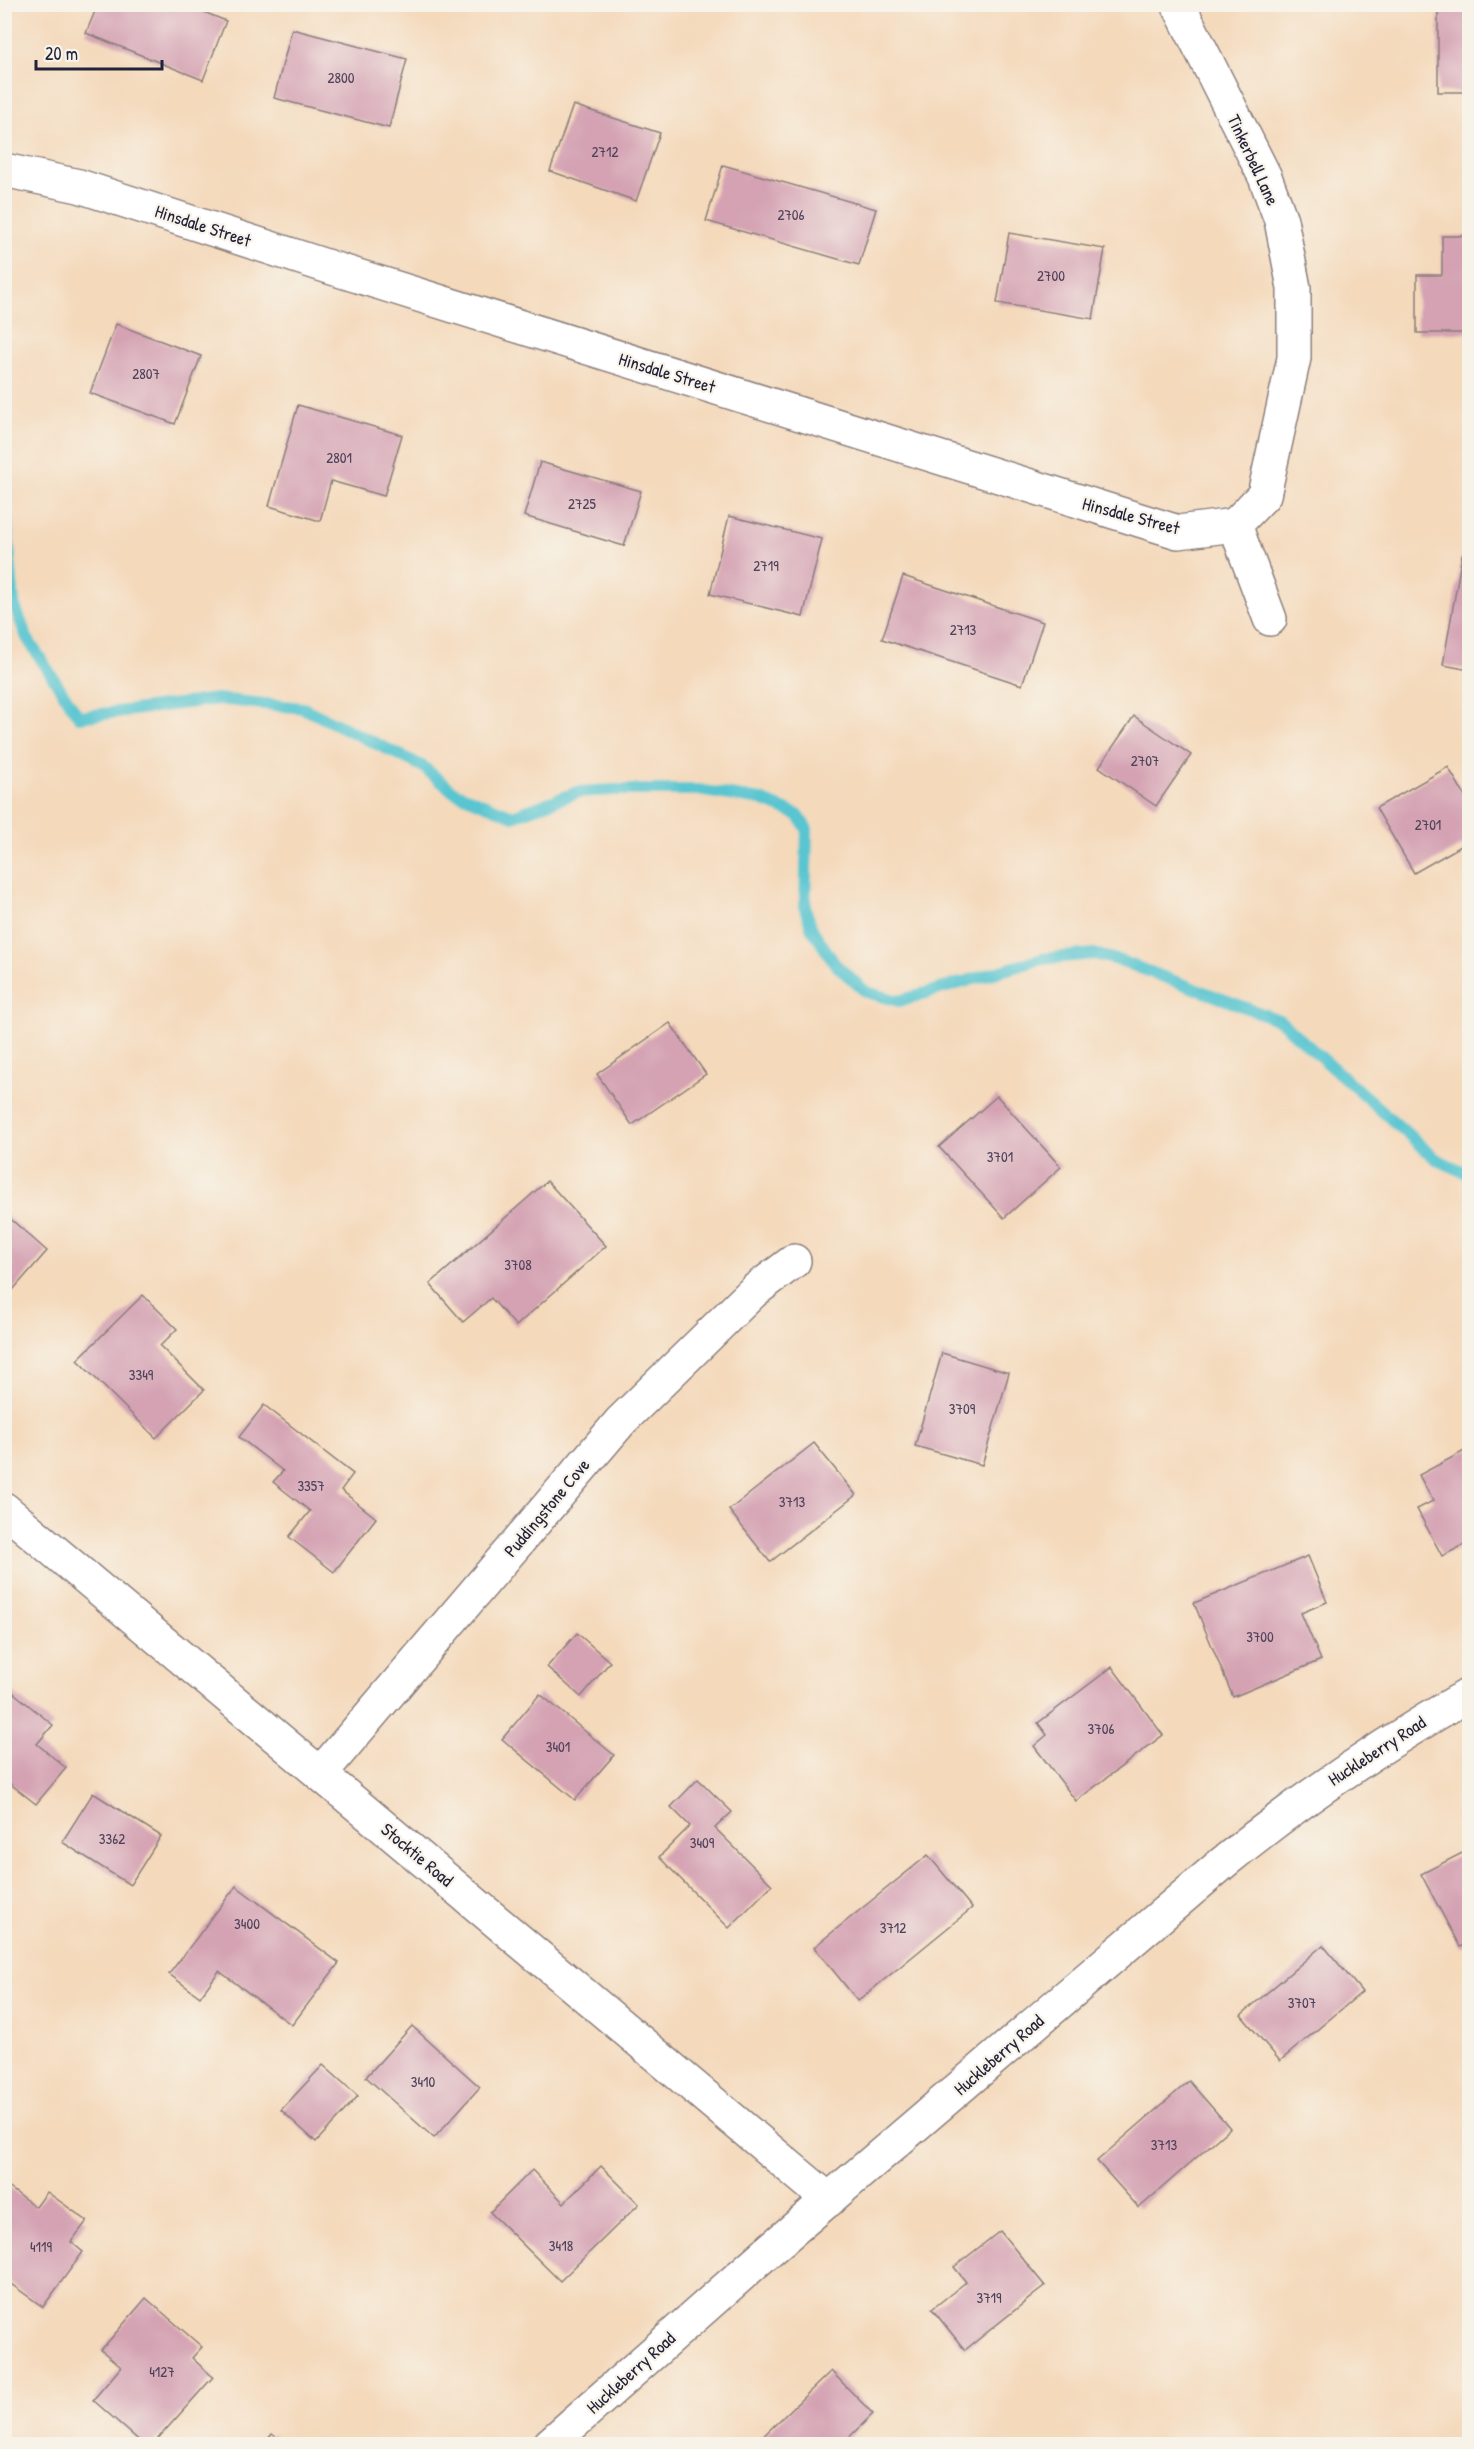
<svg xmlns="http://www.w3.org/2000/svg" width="1474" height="2449" font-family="'Patrick Hand',sans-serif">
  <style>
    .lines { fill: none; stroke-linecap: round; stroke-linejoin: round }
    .stream { stroke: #59c5d0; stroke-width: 12 }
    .building { fill: #d4a2b3 }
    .minor-casing { stroke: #8b7e7b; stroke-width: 36 }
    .minor { stroke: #fff; stroke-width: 33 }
    .labels { text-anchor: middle; stroke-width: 4.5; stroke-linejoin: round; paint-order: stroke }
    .number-label { font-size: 15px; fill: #4e4259 }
    .street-label { font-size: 18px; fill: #22223b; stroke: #f7f3e8 }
  </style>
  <rect width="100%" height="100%" fill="#f7f3e8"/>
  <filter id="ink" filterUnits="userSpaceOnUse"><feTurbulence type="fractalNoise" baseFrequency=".0167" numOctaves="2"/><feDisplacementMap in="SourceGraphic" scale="12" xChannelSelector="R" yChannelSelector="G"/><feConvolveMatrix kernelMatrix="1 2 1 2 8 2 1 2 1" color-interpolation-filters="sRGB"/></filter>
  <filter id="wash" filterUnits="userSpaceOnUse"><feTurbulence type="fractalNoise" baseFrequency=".008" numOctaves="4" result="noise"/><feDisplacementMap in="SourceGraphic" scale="24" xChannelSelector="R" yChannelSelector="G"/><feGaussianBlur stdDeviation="1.35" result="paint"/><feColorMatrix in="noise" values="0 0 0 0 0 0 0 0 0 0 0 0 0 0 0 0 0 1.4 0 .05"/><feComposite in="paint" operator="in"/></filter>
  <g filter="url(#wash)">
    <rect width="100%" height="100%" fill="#f4d9bb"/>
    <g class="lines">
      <path class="stream" d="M4,494L14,604L27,638L79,717L217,699L303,708L422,766L454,792L513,816L578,792L613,790H698L761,800L798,815L807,829L805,908L812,929L835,964L866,992L899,1001L1042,959L1094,954L1121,961L1279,1020L1436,1159L1470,1175"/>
    </g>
    <g id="blocks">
      <g class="building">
        <path d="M98,4H184L226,21L203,80L86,33Z"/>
        <rect x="1438" y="5" width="32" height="87"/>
        <path d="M292,29L407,59L389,128L274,98Z"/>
        <path d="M573,105L660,133L636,201L550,171Z"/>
        <path d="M723,165L876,209L859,265L706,221Z"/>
        <path d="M1009,233L1105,249L1093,319L997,303Z"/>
        <path d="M1442,236H1470V333H1417V275H1442Z"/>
        <path d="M116,324L201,356L175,424L90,393Z"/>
        <path d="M298,405L402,435L384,496L331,481L320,521L269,506Z"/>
        <path d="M540,462L641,491L624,546L524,516Z"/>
        <path d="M729,516L822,539L803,617L710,594Z"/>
        <path d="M1462,555L1470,557V670L1443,665Z"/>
        <path d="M903,576L1043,622L1022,685L882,639Z"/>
        <path d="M1134,716L1191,755L1156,806L1099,767Z"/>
        <path d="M1448,767L1470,804V841L1414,873L1376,808Z"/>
        <path d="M670,1023L706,1074L632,1125L597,1074Z"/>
        <path d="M997,1096L1061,1167L1004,1218L939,1147Z"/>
        <path d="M547,1181L606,1246L516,1326L491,1298L463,1322L430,1284Z"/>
        <path d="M5,1214L47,1251L5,1299Z"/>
        <path d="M143,1295L177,1329L160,1346L204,1390L156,1438L77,1360Z"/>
        <path d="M942,1353L1009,1373L982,1465L915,1446Z"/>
        <path d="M264,1405L353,1474L341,1490L376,1518L334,1572L289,1537L310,1511L273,1482L283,1471L239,1437Z"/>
        <path d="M814,1443L856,1495L770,1562L729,1510Z"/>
        <path d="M1470,1448V1542L1442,1556L1417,1509L1433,1501L1419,1475Z"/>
        <path d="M1308,1556L1327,1602L1301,1613L1321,1660L1233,1697L1194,1603Z"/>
        <path d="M577,1633L610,1662L581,1697L547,1667Z"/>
        <path d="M1112,1667L1163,1735L1076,1801L1034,1746L1047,1735L1038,1723Z"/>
        <path d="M4,1685L53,1725L37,1744L66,1768L36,1804L4,1779Z"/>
        <path d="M540,1694L614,1755L575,1800L502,1739Z"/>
        <path d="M698,1779L732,1812L715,1828L772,1885L729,1928L659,1857L690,1826L671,1807Z"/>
        <path d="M93,1793L161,1836L130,1885L62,1842Z"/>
        <path d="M1470,1849V1943L1460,1947L1421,1874Z"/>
        <path d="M928,1855L972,1908L858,2001L814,1947Z"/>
        <path d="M236,1886L339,1963L292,2025L219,1971L200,1997L169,1974Z"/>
        <path d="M1323,1945L1362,1992L1280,2061L1241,2015Z"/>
        <path d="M412,2026L480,2087L434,2138L366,2077Z"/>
        <path d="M323,2065L358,2096L316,2142L281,2110Z"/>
        <path d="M1189,2081L1230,2128L1139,2208L1097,2161Z"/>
        <path d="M601,2166L639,2204L560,2281L490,2212L532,2170L564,2203Z"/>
        <path d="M4,2184L36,2207L47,2192L87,2221L71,2242L83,2252L43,2307L4,2279Z"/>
        <path d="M1000,2231L1045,2286L965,2350L932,2309L966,2282L954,2267Z"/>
        <path d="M146,2298L202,2347L192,2358L213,2377L153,2444H143L93,2400L121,2367L101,2350Z"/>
        <path d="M831,2371L873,2414L842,2444H759L757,2442Z"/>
        <path d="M272,2434L286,2444H264Z"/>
      </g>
    </g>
  </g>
  <g filter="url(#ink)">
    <use href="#blocks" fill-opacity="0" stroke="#8b7e7b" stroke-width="1.5"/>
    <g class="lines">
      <defs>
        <g id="minor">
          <path d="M1178,4L1265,177L1281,220L1294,288V358L1264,495L1235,525"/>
          <path d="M4,170L79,186L329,267L1178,532L1235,525"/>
          <path d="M1235,525L1270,619"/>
          <path d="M4,1509L829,2200"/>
          <path d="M320,1774L621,1421L754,1291L794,1261"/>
          <path d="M550,2444L766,2253L1224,1862C1301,1799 1383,1744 1470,1694"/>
        </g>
      </defs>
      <use href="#minor" class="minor-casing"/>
      <use href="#minor" class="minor"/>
    </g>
  </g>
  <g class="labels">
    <g class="number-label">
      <text x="341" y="83">2800</text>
      <text x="605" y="157">2712</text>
      <text x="791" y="220">2706</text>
      <text x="1051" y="281">2700</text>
      <text x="146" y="379">2807</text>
      <text x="339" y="463">2801</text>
      <text x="582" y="509">2725</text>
      <text x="766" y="571">2719</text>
      <text x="963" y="635">2713</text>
      <text x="1145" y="766">2707</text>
      <text x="1428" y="830">2701</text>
      <text x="1000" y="1162">3701</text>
      <text x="518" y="1270">3708</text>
      <text x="141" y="1380">3349</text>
      <text x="962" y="1414">3709</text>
      <text x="311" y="1491">3357</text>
      <text x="792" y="1507">3713</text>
      <text x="1260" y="1642">3700</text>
      <text x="1101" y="1734">3706</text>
      <text x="558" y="1752">3401</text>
      <text x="112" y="1844">3362</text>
      <text x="702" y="1848">3409</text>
      <text x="247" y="1929">3400</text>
      <text x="893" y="1933">3712</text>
      <text x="1302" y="2008">3707</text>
      <text x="423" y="2087">3410</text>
      <text x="1164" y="2150">3713</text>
      <text x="561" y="2251">3418</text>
      <text x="41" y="2252">4119</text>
      <text x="989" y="2303">3719</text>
      <text x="162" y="2377">4127</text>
    </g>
    <g class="street-label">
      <text transform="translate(1253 160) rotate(65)" y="6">Tinkerbell Lane</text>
      <text transform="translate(203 226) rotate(18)" y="6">Hinsdale Street</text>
      <text transform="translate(667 373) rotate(17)" y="6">Hinsdale Street</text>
      <text transform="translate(1131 516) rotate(15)" y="6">Hinsdale Street</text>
      <text transform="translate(547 1508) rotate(-50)" y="6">Puddingstone Cove</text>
      <text transform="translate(1377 1751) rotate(-33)" y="6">Huckleberry Road</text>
      <text transform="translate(417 1855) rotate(40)" y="6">Stocktie Road</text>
      <text transform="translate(999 2055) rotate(-41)" y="6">Huckleberry Road</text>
      <text transform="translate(631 2373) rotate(-42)" y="6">Huckleberry Road</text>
    </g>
  </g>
  <rect width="1474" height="2449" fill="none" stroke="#f7f3e8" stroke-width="24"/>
  <path d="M36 60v9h126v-9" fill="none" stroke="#22223b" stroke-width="3"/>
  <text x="45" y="60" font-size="18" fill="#22223b" stroke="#f7f3e8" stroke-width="4.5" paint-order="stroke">20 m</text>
</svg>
